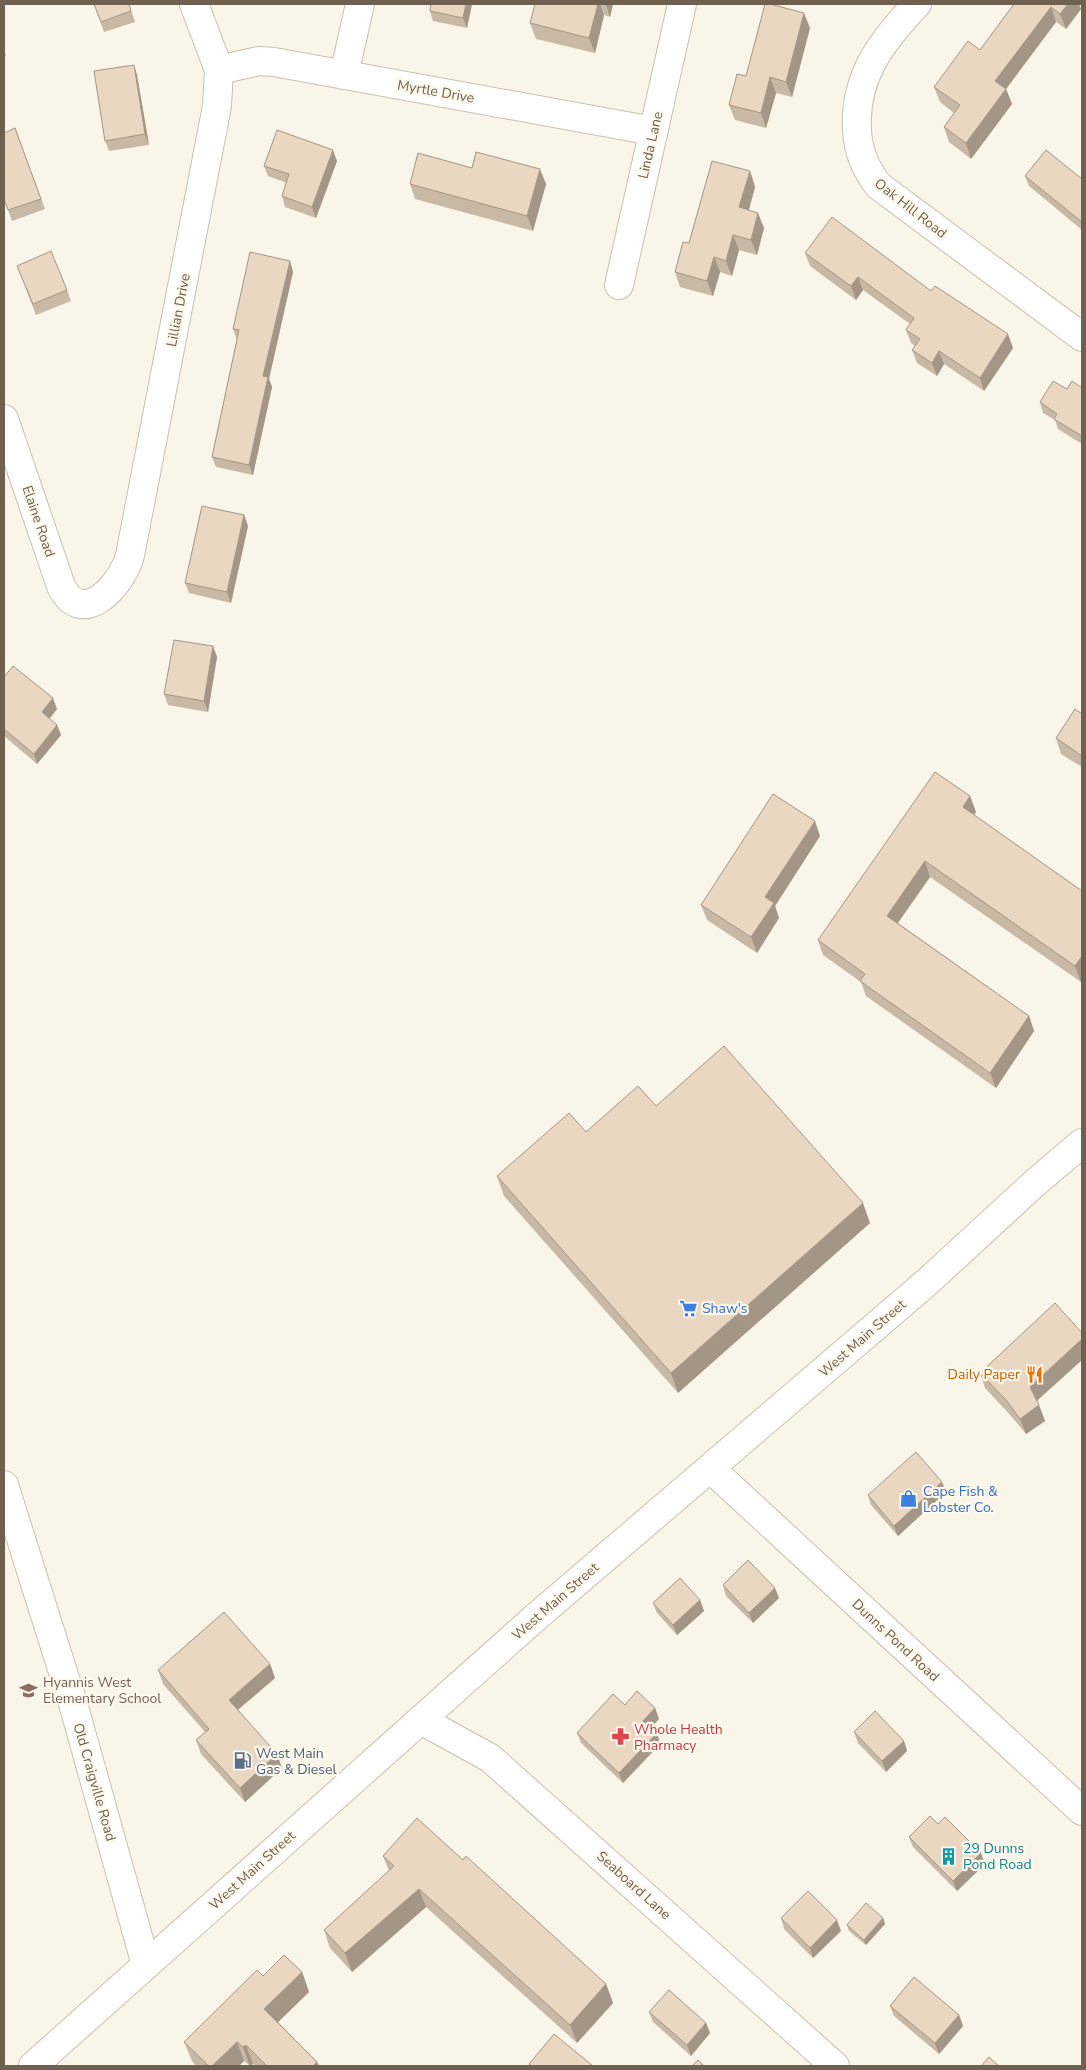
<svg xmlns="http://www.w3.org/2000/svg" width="1086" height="2070" font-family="'Nunito Sans',sans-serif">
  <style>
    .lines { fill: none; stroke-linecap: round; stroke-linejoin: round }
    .street-casing { stroke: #cabfaf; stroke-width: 30 }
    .secondary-casing { stroke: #ccc0ad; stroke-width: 30 }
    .street { stroke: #fff; stroke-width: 28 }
    .secondary { stroke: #fff; stroke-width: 28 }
    .wall { fill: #c8b9a6 }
    .shaded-wall { fill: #a39687 }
    .building { fill: #e9d7c1; stroke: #a39687 }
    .labels { text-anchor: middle; stroke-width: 4.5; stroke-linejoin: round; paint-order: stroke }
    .street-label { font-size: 14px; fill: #70604f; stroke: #fdf9ed }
    .shop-label { font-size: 14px; fill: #366cbe; stroke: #fdf9ed; text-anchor: start }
    .food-label { font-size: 14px; fill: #c56008; stroke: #fdf9ed; text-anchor: end }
    .education-label { font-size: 14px; fill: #785e54; stroke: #fdf9ed; text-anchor: start }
    .health-label { font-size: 14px; fill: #be3a42; stroke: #fdf9ed; text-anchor: start }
    .service-label { font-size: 14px; fill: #4e5e75; stroke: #fdf9ed; text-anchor: start }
    .culture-label { font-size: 14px; fill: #0d838f; stroke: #fdf9ed; text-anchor: start }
  </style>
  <rect width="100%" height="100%" fill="#f9f5e8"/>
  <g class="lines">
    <defs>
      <g id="street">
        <path d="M917,4C882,41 854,76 857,130C858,152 865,169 879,186L1082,337"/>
        <path d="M219,70L259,61L274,62L653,131"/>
        <path d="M344,75L360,4"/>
        <path d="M619,285L682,4"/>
        <path d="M4,419L61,586C81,627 116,590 127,564C130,558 131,551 132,545L217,106L219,70L194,4"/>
        <path d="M711,1469L1082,1811"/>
        <path d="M421,1720L490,1758L835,2066"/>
      </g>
      <g id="secondary">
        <path d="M4,1485L74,1707L146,1965"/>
        <path d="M33,2066L536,1617L926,1283L1036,1182L1082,1143"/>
      </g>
    </defs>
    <use href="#street" class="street-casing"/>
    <use href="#secondary" class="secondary-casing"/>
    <use href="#street" class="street"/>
    <use href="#secondary" class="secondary"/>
  </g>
  <g class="wall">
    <path d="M94,4H129L135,22L104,32Z"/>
    <path d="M431,4H472L467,28L433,21L430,11Z"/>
    <path d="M535,4H613L610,17L604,15L595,53L536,39L530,23Z"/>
    <path d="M1014,4H1079L1081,9L1066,29L1056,22L1006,89L1012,104L971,159L949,142L944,127L954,113L940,102L934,87L980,50Z"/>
    <path d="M810,28L792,97L776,93L766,128L735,120L729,105L746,76Z"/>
    <path d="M4,49L6,56L4,57Z"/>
    <path d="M134,65L137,75L149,145L109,151L105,141Z"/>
    <path d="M15,128L45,209L12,221L4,199Z"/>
    <path d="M337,161L316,218L285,207L282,196L287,183L268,176L264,166Z"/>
    <path d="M472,168L546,184L533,231L415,199L410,184Z"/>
    <path d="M750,171L755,187L749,210L764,228L757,255L739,250L732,276L720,272L713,296L680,287L675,272L689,243Z"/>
    <path d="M1025,176L1082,179V230L1029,186Z"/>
    <path d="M805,253L931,291L1013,348L984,391L944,364L937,376L917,363L912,350L915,346L911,343L906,330L910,324L863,290L856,300L810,266Z"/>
    <path d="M290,261L293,272L269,379L272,387L253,475L216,467L212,457L237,340L233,329Z"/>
    <path d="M17,266L67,290L71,301L36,315Z"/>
    <path d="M1082,388V444L1058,429L1055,420L1043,413L1040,402L1067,389Z"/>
    <path d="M244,515L248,526L231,603L189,593L185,583Z"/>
    <path d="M213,646L217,657L208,712L168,705L164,694Z"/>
    <path d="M4,677L57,709L49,719L57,725L61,735L37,764L4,736Z"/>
    <path d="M1082,714V767L1061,754L1056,738Z"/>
    <path d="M970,796L976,812L974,815L1082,891V980L1081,982L930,877L898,923L1029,1016L1034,1031L996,1088L866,996L861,982L823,955L818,940Z"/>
    <path d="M820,836L775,906L779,918L757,953L707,920L701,905Z"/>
    <path d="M656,1106L870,1223L678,1393L504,1196L497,1176L586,1132Z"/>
    <path d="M1082,1333V1360L1037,1401L1045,1421L1026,1434L1012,1417L985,1388L980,1373Z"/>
    <path d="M942,1482L946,1492L898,1536L871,1505L868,1495Z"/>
    <path d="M723,1585L779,1598L753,1623L726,1596Z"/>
    <path d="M700,1600L704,1611L677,1635L657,1613L653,1603Z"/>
    <path d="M270,1664L275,1678L238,1710L282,1768L245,1802L201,1754L196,1740L205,1732L163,1684L158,1670Z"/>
    <path d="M625,1705L655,1708L659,1719L651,1728L657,1733L660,1744L623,1783L581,1743L577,1733Z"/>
    <path d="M854,1732L904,1741L907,1751L886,1772L858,1743Z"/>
    <path d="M938,1824L985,1864L957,1891L913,1847L909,1837Z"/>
    <path d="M383,1856L463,1860L606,1984L613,2003L577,2043L426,1907L352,1972L330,1948L324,1930L389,1871Z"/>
    <path d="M781,1918L841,1931L813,1958L784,1929Z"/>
    <path d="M883,1918L885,1924L866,1945L849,1931L847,1925Z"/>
    <path d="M302,1972L309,1992L278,2022L317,2062L319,2066H255L253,2064L251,2066H250L244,2061L239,2066H196L192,2061L184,2042L263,1976Z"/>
    <path d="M890,2006L959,2015L963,2026L939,2054L894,2016Z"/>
    <path d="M649,2012L706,2023L710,2033L691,2056L653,2022Z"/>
  </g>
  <g class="shaded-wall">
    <path d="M466,4H472L467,28L463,18Z"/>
    <path d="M598,4H600L604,15L595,53L589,38Z"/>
    <path d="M606,4H613L610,17Z"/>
    <path d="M1068,4H1079L1081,9L1066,29L1060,14Z"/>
    <path d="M1051,7L1056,22L1006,89L1012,104L971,159L966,143L995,81Z"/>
    <path d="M804,13L810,28L792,97L786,82Z"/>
    <path d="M134,65L137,75L149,145L145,134Z"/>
    <path d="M770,77L776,93L766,128L761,113Z"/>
    <path d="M333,150L337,161L316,218L312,207Z"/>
    <path d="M540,169L546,184L533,231L527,216Z"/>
    <path d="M750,171L755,187L745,223L739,207Z"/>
    <path d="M758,213L764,228L757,255L751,240Z"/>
    <path d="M733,235L739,250L732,276L726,261Z"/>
    <path d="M714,257L720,272L713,296L707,281Z"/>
    <path d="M290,261L293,272L269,379L272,387L253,475L249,465L263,376Z"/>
    <path d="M858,277L863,290L856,300L851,286Z"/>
    <path d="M1008,334L1013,348L984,391L980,378Z"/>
    <path d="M939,351L944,364L937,376L932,363Z"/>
    <path d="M244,515L248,526L231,603L227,592Z"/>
    <path d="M213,646L217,657L208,712L204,701Z"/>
    <path d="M53,698L57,709L46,723L42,712Z"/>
    <path d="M57,725L61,735L37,764L34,754Z"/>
    <path d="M970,796L976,812L968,823L963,807Z"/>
    <path d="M815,821L820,836L775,906L779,918L757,953L751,937L765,897Z"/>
    <path d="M925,861L930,877L892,931L887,916Z"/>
    <path d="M1082,956V980L1081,982L1075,966Z"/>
    <path d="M1029,1016L1034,1031L996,1088L990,1073Z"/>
    <path d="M863,1203L870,1223L678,1393L671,1373Z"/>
    <path d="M1082,1339V1360L1035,1402L1030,1387Z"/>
    <path d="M1039,1405L1045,1421L1026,1434L1020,1419Z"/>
    <path d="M942,1482L946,1492L898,1536L894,1526Z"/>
    <path d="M775,1588L779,1598L753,1623L749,1613Z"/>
    <path d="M700,1600L704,1611L677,1635L673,1625Z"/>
    <path d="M270,1664L275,1678L234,1713L229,1700Z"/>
    <path d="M655,1708L659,1719L647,1731L643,1721Z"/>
    <path d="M657,1733L660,1744L623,1783L619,1773Z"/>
    <path d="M904,1741L907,1751L886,1772L882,1761Z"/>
    <path d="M277,1754L282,1768L245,1802L240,1788Z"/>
    <path d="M981,1853L985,1864L957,1891L953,1881Z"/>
    <path d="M419,1889L426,1907L352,1972L345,1953Z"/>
    <path d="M883,1918L885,1924L866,1945L864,1940Z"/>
    <path d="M837,1920L841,1931L813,1958L810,1948Z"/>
    <path d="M302,1972L309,1992L272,2028L264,2009Z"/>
    <path d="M606,1984L613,2003L577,2043L570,2025Z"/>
    <path d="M959,2015L963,2026L939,2054L935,2043Z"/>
    <path d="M706,2023L710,2033L691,2056L687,2045Z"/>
    <path d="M237,2042L244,2061L239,2066H212Z"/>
    <path d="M246,2045L253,2064L251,2066H250L243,2047Z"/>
    <path d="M317,2062L319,2066H313Z"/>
  </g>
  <g class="building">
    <path d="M94,4H129L131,11L101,22Z"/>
    <path d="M431,4H466L463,18L430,11Z"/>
    <path d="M535,4H598L589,38L530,23Z"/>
    <path d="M765,4H770L804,13L786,82L770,77L761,113L729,105L737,74L746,76Z"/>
    <path d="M1014,4H1068L1060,14L1051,7L995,81L1006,89L966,143L944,127L960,105L934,87L968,41L980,50Z"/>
    <path d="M134,65L145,134L105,141L94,71Z"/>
    <path d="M15,128L41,199L8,210L4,199V133Z"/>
    <path d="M277,130L333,150L312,207L282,196L289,174L264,166Z"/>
    <path d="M1046,150L1082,179V222L1025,176Z"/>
    <path d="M476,152L540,169L527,216L410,184L418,153L472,168Z"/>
    <path d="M712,161L750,171L739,207L758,213L751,240L733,235L726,261L714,257L707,281L675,272L683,242L689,243Z"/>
    <path d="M832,217L931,291L935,286L1008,334L980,378L939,351L932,363L912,350L920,339L906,330L914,318L858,277L851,286L805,253Z"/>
    <path d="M51,251L67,290L33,304L17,266Z"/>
    <path d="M250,252L290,261L263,376L268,377L249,465L212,457L239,330L233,329Z"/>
    <path d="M1053,381L1067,389L1072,381L1082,388V436L1054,419L1057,414L1040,402Z"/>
    <path d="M202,506L244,515L227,592L185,583Z"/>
    <path d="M174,640L213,646L204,701L164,694Z"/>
    <path d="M13,666L53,698L42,712L57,725L34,754L4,729V677Z"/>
    <path d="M1075,709L1082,714V756L1056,738Z"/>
    <path d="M935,772L970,796L963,807L1082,891V956L1075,966L925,861L887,916L1029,1016L990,1073L860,981L865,974L818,940Z"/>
    <path d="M773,794L815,821L765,897L774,903L751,937L701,905Z"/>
    <path d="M724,1046L863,1203L671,1373L497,1176L569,1113L586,1132L638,1086L656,1106Z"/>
    <path d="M1055,1303L1082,1333V1339L1030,1387L1039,1405L1020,1419L1007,1401L980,1373Z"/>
    <path d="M916,1452L942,1482L894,1526L868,1495Z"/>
    <path d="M748,1560L775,1588L749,1613L723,1585Z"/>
    <path d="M680,1578L700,1600L673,1625L653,1603Z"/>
    <path d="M224,1612L270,1664L229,1700L277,1754L240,1788L196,1740L209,1729L158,1670Z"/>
    <path d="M637,1691L655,1708L643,1721L657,1733L619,1773L577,1733L613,1694L625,1705Z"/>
    <path d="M875,1711L904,1741L882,1761L854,1732Z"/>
    <path d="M930,1816L938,1824L945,1817L981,1853L953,1881L909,1837Z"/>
    <path d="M417,1818L463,1860L466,1856L606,1984L570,2025L419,1889L345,1953L324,1930L394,1866L383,1856Z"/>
    <path d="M808,1891L837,1920L810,1948L781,1918Z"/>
    <path d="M866,1903L883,1918L864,1940L847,1925Z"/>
    <path d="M284,1955L302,1972L264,2009L317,2062L313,2066H267L246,2045L243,2047L237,2042L212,2066H209L184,2042L257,1970L263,1976Z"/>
    <path d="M914,1977L959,2015L935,2043L890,2006Z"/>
    <path d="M669,1990L706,2023L687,2045L649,2012Z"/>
    <path d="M554,2034L593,2066H532L529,2064Z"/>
    <path d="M989,2057L999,2066H981Z"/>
    <path d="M698,2060L704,2066H692Z"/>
  </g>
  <defs>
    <symbol id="supermarket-bare" viewBox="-9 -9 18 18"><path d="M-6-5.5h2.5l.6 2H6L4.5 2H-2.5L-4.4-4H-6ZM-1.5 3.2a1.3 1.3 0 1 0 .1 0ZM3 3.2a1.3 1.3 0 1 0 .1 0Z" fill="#3f7fe0" stroke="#fdf9ed" stroke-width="2.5" paint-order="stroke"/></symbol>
    <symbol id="restaurant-bare" viewBox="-9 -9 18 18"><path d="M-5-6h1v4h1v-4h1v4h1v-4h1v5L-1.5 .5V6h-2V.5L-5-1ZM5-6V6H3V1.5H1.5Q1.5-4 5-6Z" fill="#e8710a" stroke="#fdf9ed" stroke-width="2.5" paint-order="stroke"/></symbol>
    <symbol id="shop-bare" viewBox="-9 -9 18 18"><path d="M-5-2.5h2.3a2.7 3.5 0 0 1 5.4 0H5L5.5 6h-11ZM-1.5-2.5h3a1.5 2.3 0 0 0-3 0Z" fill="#3f7fe0" stroke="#fdf9ed" stroke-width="2.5" paint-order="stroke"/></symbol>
    <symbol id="school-bare" viewBox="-9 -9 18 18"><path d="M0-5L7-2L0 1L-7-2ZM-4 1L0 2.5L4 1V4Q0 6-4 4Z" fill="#8d6e63" stroke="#fdf9ed" stroke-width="2.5" paint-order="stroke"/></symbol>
    <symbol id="pharmacy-bare" viewBox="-9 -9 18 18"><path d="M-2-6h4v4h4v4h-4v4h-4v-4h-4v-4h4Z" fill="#e0444e" stroke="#fdf9ed" stroke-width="2.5" paint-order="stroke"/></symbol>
    <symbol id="fuel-bare" viewBox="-9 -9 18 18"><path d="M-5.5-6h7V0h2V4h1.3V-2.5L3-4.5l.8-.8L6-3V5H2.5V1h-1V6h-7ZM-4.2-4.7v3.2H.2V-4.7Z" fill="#5c6f8a" stroke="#fdf9ed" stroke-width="2.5" paint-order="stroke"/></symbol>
    <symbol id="building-bare" viewBox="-9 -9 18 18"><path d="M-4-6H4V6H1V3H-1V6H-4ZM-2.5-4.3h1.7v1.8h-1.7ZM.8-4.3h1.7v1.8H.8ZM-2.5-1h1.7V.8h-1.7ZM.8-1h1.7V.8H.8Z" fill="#0f9aa8" stroke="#fdf9ed" stroke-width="2.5" paint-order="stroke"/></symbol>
  </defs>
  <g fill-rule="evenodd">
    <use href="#supermarket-bare" x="676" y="1296" width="25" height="25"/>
    <use href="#restaurant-bare" x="1022" y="1362" width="25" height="25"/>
    <use href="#shop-bare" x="896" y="1486" width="25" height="25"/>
    <use href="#school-bare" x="16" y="1678" width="25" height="25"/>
    <use href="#pharmacy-bare" x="608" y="1724" width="25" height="25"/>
    <use href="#fuel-bare" x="230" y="1748" width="25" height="25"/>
    <use href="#building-bare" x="936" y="1844" width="25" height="25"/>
  </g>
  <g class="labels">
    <g class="street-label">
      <text transform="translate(436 91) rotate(10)" y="5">Myrtle Drive</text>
      <text transform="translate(650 145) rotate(-77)" y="5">Linda Lane</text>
      <text transform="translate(911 208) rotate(38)" y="5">Oak Hill Road</text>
      <text transform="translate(178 310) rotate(-79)" y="5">Lillian Drive</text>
      <text transform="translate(39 521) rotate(71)" y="5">Elaine Road</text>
      <text transform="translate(862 1338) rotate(-41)" y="5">West Main Street</text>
      <text transform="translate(555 1601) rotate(-41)" y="5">West Main Street</text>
      <text transform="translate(896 1640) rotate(43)" y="5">Dunns Pond Road</text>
      <text transform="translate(95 1782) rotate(74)" y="5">Old Craigville Road</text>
      <text transform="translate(252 1870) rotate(-42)" y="5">West Main Street</text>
      <text transform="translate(634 1885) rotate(42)" y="5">Seaboard Lane</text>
    </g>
    <g class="shop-label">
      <text x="702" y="1313">Shaw's</text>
      <text x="923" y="1496">Cape Fish &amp;<tspan x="923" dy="16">Lobster Co.</tspan></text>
    </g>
    <g class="food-label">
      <text x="1020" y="1379">Daily Paper</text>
    </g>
    <g class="education-label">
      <text x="43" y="1687">Hyannis West<tspan x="43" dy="16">Elementary School</tspan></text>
    </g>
    <g class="health-label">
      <text x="634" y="1734">Whole Health<tspan x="634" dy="16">Pharmacy</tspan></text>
    </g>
    <g class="service-label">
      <text x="256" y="1758">West Main<tspan x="256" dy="16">Gas &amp; Diesel</tspan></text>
    </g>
    <g class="culture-label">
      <text x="963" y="1853">29 Dunns<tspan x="963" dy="16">Pond Road</tspan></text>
    </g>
  </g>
  <rect width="1086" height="2070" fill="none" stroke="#70604f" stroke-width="10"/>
</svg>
